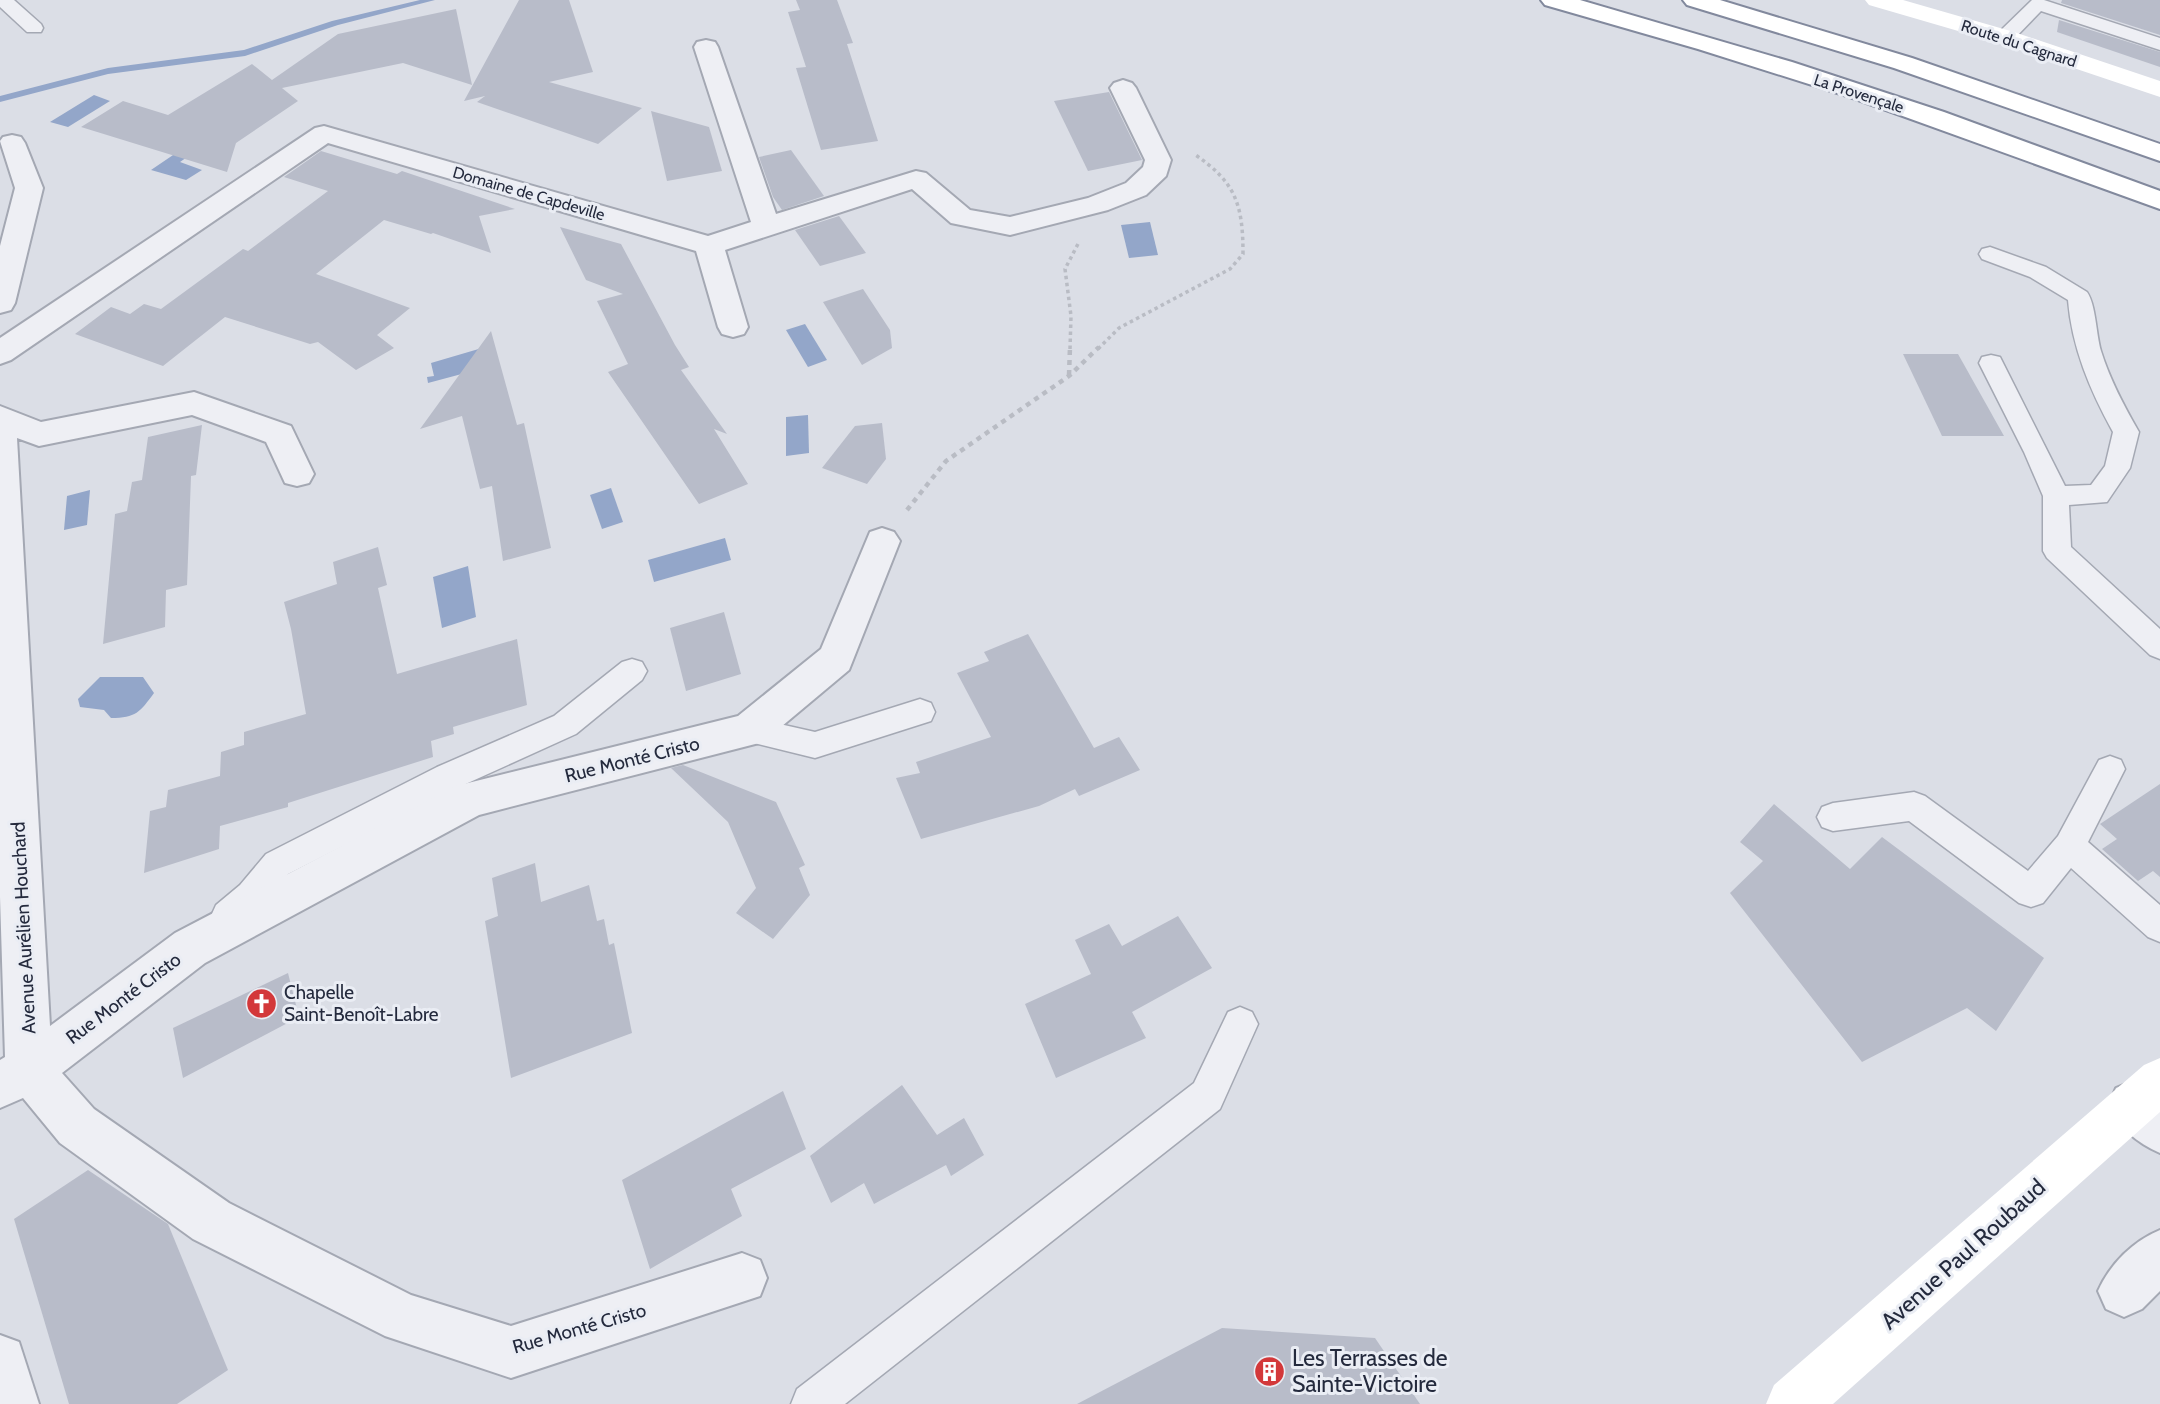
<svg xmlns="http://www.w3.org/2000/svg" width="2160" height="1404" font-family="Cabin,sans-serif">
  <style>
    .water { fill: #93a6c9 }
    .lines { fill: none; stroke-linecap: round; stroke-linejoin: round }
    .stream { fill: #93a6c9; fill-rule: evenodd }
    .building { fill: #b8bcc9 }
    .lane-casing { stroke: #a4a8b3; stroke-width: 3 }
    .street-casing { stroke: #a4a8b3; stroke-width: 4 }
    .highway-casing { stroke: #82899d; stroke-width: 4 }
    .path-far1 { stroke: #b9bcc4; stroke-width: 3.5; stroke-dasharray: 3.5 3.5; stroke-linecap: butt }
    .path { stroke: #b9bcc4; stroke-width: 4.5; stroke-dasharray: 5 5; stroke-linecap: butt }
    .lane { fill: #eeeff4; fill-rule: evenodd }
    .street { fill: #eeeff4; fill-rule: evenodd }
    .secondary { fill: #fff; fill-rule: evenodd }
    .highway { fill: #fff; fill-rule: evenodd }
    .labels { text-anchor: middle; stroke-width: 6; stroke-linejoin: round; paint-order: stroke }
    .far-street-label { font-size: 16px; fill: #242a3d; stroke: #eaedf4 }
    .street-label { font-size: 19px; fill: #242a3d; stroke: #eaedf4 }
    .poi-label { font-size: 19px; fill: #242a3d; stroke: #eaedf4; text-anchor: start }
    .near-street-label { font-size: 23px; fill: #242a3d; stroke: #eaedf4 }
    .near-poi-label { font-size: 23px; fill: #242a3d; stroke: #eaedf4; text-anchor: start }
  </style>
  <rect width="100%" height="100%" fill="#dbdee6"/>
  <g class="water">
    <path d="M94,95L110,101L68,127L50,122Z"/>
    <path d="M179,151L190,155L180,162L202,170L186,180L151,170Z"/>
    <path d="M1150,222L1158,255L1129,258L1121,225Z"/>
    <path d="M805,324L827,360L808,367L786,330Z"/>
    <path d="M482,348L499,364L428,383L427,377L434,376L431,363Z"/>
    <path d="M808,415L809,453L786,456V417Z"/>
    <path d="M611,488L623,522L602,529L590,495Z"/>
    <path d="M90,490L87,525L64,530L67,496Z"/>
    <path d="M725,538L731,560L654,582L648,560Z"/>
    <path d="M468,566L476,617L442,628L433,577Z"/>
    <path d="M100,677H143L154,693C140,712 136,718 111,718L104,710L80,707L78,699Z"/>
  </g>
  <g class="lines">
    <path class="stream" d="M420,0H435L338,25L245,56L108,74L0,102V96L108,68L244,50L332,21Z"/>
  </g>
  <g class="building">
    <path d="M519,0H569L593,72L549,82L642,108L598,144L477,102L485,96L464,101Z"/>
    <path d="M796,0H837L853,43L847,44L878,141L821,150L796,68L806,67L788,12L800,10Z"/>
    <path d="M2062,0H2160V35L2061,3Z"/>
    <path d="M456,9L472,85L403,63L282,88L298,101L236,143L227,172L81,127L123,101L168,115L252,64L272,80L338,34Z"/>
    <path d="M2059,20L2160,52V67L2057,32Z"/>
    <path d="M1109,92L1142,160L1088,171L1054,101Z"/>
    <path d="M651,111L709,127L722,171L667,181Z"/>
    <path d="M791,150L824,196L782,210L773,197L759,157Z"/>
    <path d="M321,151L397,174L402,171L515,209L479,216L491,253L433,233L431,234L384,220L316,274L410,308L377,335L394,348L356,370L318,342L310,344L225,317L163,366L75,334L111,307L130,314L144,304L161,309L243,249L248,251L328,191L284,177Z"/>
    <path d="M839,216L866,253L820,266L795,230Z"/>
    <path d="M560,227L621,244L675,345L689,367L681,370L727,434L714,429L748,484L699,504L608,372L628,364L597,301L623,294L586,280Z"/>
    <path d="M863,289L890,330L892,348L862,365L823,302Z"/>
    <path d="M491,331L517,425L524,423L551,548L503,561L492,486L480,489L462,416L420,429Z"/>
    <path d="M1903,354H1958L2004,436H1942Z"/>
    <path d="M882,423L886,459L867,484L822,468L855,426Z"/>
    <path d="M202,425L196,475L191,476L187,585L166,590L165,627L103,644L115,514L127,511L132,482L142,480L148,437Z"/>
    <path d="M378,547L387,585L378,588L397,674L517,639L527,705L453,727L454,734L431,741L433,757L288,803V807L220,826L219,849L144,873L150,811L166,807L168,790L220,776L221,752L244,745V732L306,714L291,629L284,602L337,584L333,562Z"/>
    <path d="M724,612L741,674L686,691L670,628Z"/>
    <path d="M1028,634L1094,748L1119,737L1140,770L1079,796L1075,789L1039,806L921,839L896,778L920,773L916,762L991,737L957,673L989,661L984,652Z"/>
    <path d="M683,765L776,802L805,865L799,868L810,895L773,939L736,913L756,888L728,822L671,768Z"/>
    <path d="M2160,784V877L2153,871L2138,881L2102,849L2117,839L2100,824Z"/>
    <path d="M1774,804L1850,869L1882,837L2044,958L1996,1031L1967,1008L1862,1062L1730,893L1763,861L1740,842Z"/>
    <path d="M535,863L541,902L589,885L597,921L604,919L609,945L614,943L632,1033L511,1078L485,921L498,916L492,878Z"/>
    <path d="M1178,916L1212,968L1132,1012L1146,1038L1056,1078L1025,1004L1091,974L1075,940L1109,924L1122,946Z"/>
    <path d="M288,973L299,1017L183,1078L173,1028Z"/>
    <path d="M902,1085L937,1135L964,1118L984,1155L951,1176L946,1165L874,1204L864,1183L831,1203L810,1156Z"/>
    <path d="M783,1091L806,1149L731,1189L742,1216L650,1269L622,1180Z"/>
    <path d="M88,1170L168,1224L228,1370L177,1404H69L14,1219Z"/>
    <path d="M1222,1328L1375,1338L1420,1404H1077Z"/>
  </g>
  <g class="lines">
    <defs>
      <g id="lane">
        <path d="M0,0H14L41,24L43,28L41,32H27L0,7Z"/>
        <path d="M2032,0H2044L2160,38V50L2041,11L2012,41H1998L1996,37L1998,33Z"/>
        <path d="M1990,247L2046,267L2087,292C2096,305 2096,334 2101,351C2110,380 2124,406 2139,432L2130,468L2107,502L2069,505L2071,547L2160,629V659L2150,655L2047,558L2043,551V496L2024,452L1979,363L1982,357L1991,355L2000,357L2065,486L2091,485L2105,466L2113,432C2090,390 2072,348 2068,300L2030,277L1982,259L1979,254L1982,249Z"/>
        <path d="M632,659L642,662L647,671L642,680L576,734L459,787L288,874L264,907L240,927L228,932L216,927L211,916L216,905L240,885L266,854L437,767L554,716L622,662Z"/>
        <path d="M920,699L931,703L935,712L931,721L815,758L738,739L734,730L738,721L749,717L815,732Z"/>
        <path d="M2110,756L2121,760L2125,769L2088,842L2160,905V942L2148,937L2071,868L2043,903L2031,907L2019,903L1909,821L1833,831L1822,827L1817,817L1822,807L1833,803L1914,792L1925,796L2028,871L2058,836L2099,760Z"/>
        <path d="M1240,1007L1252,1012L1258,1024L1220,1109L845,1404H791L797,1389L1194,1083L1228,1012Z"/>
      </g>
      <g id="street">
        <path d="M706,40L715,42L718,47L776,214L916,171L926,173L970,210L1010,217L1088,198L1126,183L1143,167L1145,160L1110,88L1114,83L1123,80L1132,83L1136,88L1171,160L1166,176L1146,195L1108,210L1010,235L951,223L912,189L725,250L748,327L744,334L733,337L722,334L718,327L696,251L328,143L11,360L0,364V338L315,128L324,126L708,236L751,222L694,47L697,42Z"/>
        <path d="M12,135L21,137L25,143L43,188L15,303L11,310L0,313V246L15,188L0,141L3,137Z"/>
        <path d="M194,392L291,426L314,474L309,483L297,486L285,483L266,442L192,415L39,446L17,438L50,1026L175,933L456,786L738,716L821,649L870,532L882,528L894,532L900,541L849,670L763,742L479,815L205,963L62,1073L94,1109L229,1203L411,1295L511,1326L742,1253L760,1260L767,1278L760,1296L511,1378L385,1336L193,1239L60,1143L23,1098L0,1108V1060L5,1057L0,897V406L41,422Z"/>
        <path d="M2133,1081L2150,1088L2160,1097V1153C2137,1143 2119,1128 2109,1105L2116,1088Z"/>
        <path d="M2160,1230V1291L2142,1309L2124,1317L2106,1309L2098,1291C2110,1264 2133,1241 2160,1230Z"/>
        <path d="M0,1335L19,1342L39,1404H0Z"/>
      </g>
      <g id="highway">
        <path d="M1541,0H1580L1792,62L1944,112L2160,191V209L1850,97L1698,49L1545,5Z"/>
        <path d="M1683,0H1720L1912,58L2160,144V161L1894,68L1687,5Z"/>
      </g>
    </defs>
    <use href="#lane" class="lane-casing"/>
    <use href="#street" class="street-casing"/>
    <use href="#highway" class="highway-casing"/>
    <g class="path-far1">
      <path d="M1070,349L1071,316L1065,269L1078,244"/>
      <path d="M1098,349L1119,328L1230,269L1243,254C1243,205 1236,182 1194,154"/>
    </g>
    <g class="path">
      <path d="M1069,375L1070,347"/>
      <path d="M907,510L946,461L1069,376L1099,347"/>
    </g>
    <use href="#lane" class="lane"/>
    <use href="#street" class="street"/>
    <g class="secondary">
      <path d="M1865,0H1903L2014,32L2160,81V97L1996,42L1869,5Z"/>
      <path d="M2160,1058V1112L1833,1404H1766L1774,1385L2144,1065Z"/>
    </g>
    <use href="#highway" class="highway"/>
  </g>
  <defs>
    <symbol id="church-disc" viewBox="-11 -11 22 22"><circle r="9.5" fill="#d3383a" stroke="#eaedf4"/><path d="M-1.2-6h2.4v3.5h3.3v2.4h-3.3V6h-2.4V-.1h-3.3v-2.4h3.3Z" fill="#fff"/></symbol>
    <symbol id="building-disc" viewBox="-11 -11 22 22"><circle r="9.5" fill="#d3383a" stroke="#eaedf4"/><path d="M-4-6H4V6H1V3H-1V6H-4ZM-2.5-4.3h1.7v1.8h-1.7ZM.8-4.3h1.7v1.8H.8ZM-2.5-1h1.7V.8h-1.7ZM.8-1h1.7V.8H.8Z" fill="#fff"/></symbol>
  </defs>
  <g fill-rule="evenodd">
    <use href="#church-disc" x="244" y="986" width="35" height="35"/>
    <use href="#building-disc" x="1252" y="1354" width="35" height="35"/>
  </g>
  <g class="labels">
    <g class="far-street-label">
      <text transform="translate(2019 43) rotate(18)" y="6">Route du Cagnard</text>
      <text transform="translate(1859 93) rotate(18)" y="6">La Provençale</text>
      <text transform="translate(529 193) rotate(16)" y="6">Domaine de Capdeville</text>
    </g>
    <g class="street-label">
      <text transform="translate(632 759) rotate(-14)" y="7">Rue Monté Cristo</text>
      <text transform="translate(23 928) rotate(-93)" y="7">Avenue Aurélien Houchard</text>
      <text transform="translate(123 998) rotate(-37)" y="7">Rue Monté Cristo</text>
      <text transform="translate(579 1328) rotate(-16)" y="7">Rue Monté Cristo</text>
    </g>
    <g class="poi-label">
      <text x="284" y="999">Chapelle<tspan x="284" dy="22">Saint-Benoît-Labre</tspan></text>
    </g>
    <g class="near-street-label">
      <text transform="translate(1963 1254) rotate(-42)" y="8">Avenue Paul Roubaud</text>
    </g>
    <g class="near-poi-label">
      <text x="1292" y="1366">Les Terrasses de<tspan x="1292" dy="26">Sainte-Victoire</tspan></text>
    </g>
  </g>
</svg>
